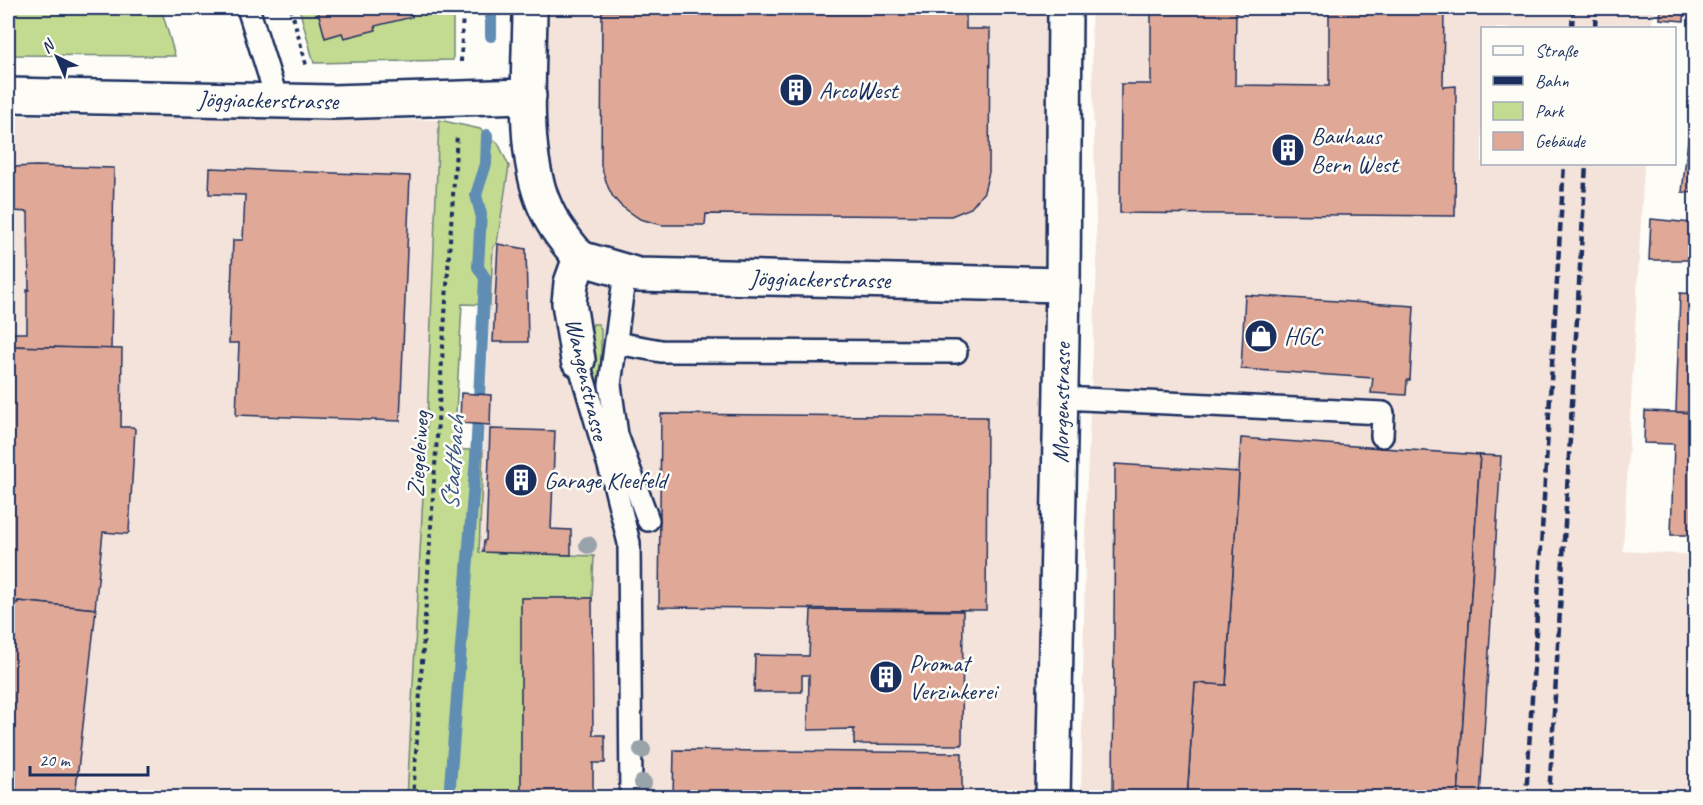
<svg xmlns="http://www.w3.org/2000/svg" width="1703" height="805" font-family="Caveat,sans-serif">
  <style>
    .built { fill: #f4e3da }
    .green { fill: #c3db91; stroke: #6f8578; stroke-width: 1.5 }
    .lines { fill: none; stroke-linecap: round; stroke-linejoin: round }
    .stream { stroke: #5e8db3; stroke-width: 12 }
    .building { fill: #e0a997; stroke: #1b2f5e; stroke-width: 1.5 }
    .lane-casing { stroke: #1b2f5e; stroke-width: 26 }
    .street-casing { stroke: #1b2f5e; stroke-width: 38 }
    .path { stroke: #1b2f5e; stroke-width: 4; stroke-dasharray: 4.5 4.5; stroke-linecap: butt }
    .lane { stroke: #fdfcf7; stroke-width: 21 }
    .street { stroke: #fdfcf7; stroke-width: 33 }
    .rail { stroke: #1b2f5e; stroke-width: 4.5; stroke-dasharray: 9 4.5; stroke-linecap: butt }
    .tree { fill: #98a3aa }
    .labels { text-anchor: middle; stroke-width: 5; stroke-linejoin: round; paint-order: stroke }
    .poi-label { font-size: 24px; fill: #1b2f5e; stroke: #fdfcf7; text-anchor: start }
    .street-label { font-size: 24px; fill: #1b2f5e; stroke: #fdfcf7 }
    .water-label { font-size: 26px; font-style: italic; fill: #375682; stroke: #fdfcf7 }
  </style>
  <rect width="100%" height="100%" fill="#fdfcf7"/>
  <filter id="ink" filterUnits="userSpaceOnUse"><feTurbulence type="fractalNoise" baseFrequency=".0167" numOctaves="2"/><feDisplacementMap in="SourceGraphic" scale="12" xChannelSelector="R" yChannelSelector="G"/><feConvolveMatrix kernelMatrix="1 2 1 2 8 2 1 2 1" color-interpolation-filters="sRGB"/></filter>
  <g filter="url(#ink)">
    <g class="built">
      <path d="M544,8H1051L1047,797L467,798L493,247L506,192L509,166L542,120Z"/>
      <path d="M1091,8H1653L1652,28H1482V164H1644L1623,551L1695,555V797L1081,798L1086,501L1097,263Z"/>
      <path d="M8,116L439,120L427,420L407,797L8,798Z"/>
    </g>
    <g class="green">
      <path d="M8,8H161L175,56L8,55Z"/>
      <path d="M299,8H453V60L314,63Z"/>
      <path d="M439,120L480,129L498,143L509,166L497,243L493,247L490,305L462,304L454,449L483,451L479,552L594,556L592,598H522L521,797L407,798L427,420Z"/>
      <path d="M593,324H598L601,329V395L595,396C586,374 583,346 593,324Z"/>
    </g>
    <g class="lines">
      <g class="stream">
        <path d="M491,36V8"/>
        <path d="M449,798L476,457L485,278L478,267L481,214L476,195L486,164L487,135"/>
      </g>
    </g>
    <g class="building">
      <path d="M317,8H407L409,15L412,14V17L375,26L376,30L344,38L342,33L325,38Z"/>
      <path d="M602,8H968V14L602,11Z"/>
      <path d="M1151,8H1236L1235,85L1329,86V8H1444L1443,87L1456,86L1455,216L1120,213L1121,84H1151Z"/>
      <path d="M1661,8H1685L1684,21L1660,19Z"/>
      <path d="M602,11L968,14L966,15V29H990L989,172L984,192L971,208L951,216L706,214L705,225H662L640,219L621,206L613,197L608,187L601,166Z"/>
      <path d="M1689,132L1696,133V193L1682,192Z"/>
      <path d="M36,166L114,168L111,349L8,346V333H27V290H29L28,212L13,211V167Z"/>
      <path d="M210,168L410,176L400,421L236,415L239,343H229L233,240H243L245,195L209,194Z"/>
      <path d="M1651,219L1691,223V260H1649Z"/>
      <path d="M498,244L526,249L528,342H493Z"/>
      <path d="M1680,293L1696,294V413L1676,412Z"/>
      <path d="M1245,295L1414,306L1410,380H1407L1406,395L1371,393L1373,378L1241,369Z"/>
      <path d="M8,346L122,349L121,427H133L135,429L129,532L127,534L103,532L95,609L18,601V603L8,602Z"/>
      <path d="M461,393L491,395L490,425L460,423Z"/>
      <path d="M1645,411L1696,413V535H1671L1674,444L1644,443Z"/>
      <path d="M661,414L987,417L986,610L659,607Z"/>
      <path d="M490,429L555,431L551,529L571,530V555L483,552L484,541L486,540Z"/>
      <path d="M1241,438L1480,455L1458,798H1187L1195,683L1226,685Z"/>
      <path d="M1480,455L1501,456L1480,798H1458Z"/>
      <path d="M1115,464L1239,472L1226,685L1195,683L1187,798H1113Z"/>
      <path d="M521,598H592L593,735H605V763H593V798H521Z"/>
      <path d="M18,601L96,609L75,797L8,790V696L10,676H8V602L18,603Z"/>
      <path d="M811,610L963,611L962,745L854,744V729L808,730L809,675H802V692H754L755,655L809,656Z"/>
      <path d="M674,750L962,753V798H673Z"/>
    </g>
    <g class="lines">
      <defs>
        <g id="lane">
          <path d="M248,8L277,100"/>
          <path d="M625,272L610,385L617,435L648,520"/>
          <path d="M616,343L661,351L956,352"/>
          <path d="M578,360L614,483L629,543L631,798"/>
          <path d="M1061,398L1383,413L1382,436"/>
        </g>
        <g id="street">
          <path d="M530,8C530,70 519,161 550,217C558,232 569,245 580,258"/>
          <path d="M8,95L332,102L529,96"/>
          <path d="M580,258L638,275L1063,285"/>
          <path d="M578,360L569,303L571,283L580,258"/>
          <path d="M1053,798L1063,285L1065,8"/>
        </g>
      </defs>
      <use href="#lane" class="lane-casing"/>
      <use href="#street" class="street-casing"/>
      <g class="path">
        <path d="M291,8L306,65"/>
        <path d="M461,62L463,8"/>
        <path d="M413,798L457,135"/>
      </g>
      <use href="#lane" class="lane"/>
      <use href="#street" class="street"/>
      <g class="rail">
        <path d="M1572,28L1573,8"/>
        <path d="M1595,28L1596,8"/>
        <path d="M1526,798L1564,164"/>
        <path d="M1549,798L1586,164"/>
      </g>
    </g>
    <g class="tree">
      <circle cx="588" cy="545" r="9"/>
      <circle cx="642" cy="750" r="9"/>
      <circle cx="643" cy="783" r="9"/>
    </g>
  </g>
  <defs>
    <symbol id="building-disc" viewBox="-11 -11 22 22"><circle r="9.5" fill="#1b2f5e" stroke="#fdfcf7"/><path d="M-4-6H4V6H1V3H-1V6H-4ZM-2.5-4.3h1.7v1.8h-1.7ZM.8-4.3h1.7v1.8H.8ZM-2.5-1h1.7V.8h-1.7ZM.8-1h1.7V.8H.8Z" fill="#fff"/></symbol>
    <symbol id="shop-disc" viewBox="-11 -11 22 22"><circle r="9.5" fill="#1b2f5e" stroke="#fdfcf7"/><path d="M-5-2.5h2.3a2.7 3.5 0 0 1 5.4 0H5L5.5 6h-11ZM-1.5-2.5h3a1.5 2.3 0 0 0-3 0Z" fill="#fff"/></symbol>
  </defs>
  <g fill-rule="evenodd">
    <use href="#building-disc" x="777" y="71" width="38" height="38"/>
    <use href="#building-disc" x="1269" y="131" width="38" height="38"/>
    <use href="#shop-disc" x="1242" y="317" width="38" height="38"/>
    <use href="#building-disc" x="502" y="461" width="38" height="38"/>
    <use href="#building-disc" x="867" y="658" width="38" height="38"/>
  </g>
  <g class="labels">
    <g class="poi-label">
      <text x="819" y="98">ArcoWest</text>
      <text x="1311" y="144">Bauhaus<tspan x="1311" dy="28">Bern West</tspan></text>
      <text x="1284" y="344">HGC</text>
      <text x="544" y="488">Garage Kleefeld</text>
      <text x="909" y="671">Promat<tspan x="909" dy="28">Verzinkerei</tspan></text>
    </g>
    <g class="street-label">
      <text transform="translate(268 100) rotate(1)" y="8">Jöggiackerstrasse</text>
      <text transform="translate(820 279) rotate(1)" y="8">Jöggiackerstrasse</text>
      <text transform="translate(587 379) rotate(77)" y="8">Wangenstrasse</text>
      <text transform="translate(1061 403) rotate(-89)" y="8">Morgenstrasse</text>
      <text transform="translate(418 454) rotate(-86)" y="8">Ziegeleiweg</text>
    </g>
    <g class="water-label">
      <text transform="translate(452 463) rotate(-86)" y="9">Stadtbach</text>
    </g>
  </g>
  <rect width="1703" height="805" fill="none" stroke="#fdfcf7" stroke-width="30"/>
  <rect x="15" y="15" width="1673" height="775" fill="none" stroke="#1b2f5e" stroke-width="2" filter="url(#ink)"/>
  <rect x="1481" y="27" width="195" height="138" fill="#fdfcf7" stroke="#a3aaba" stroke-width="1.5"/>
  <rect x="1493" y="46" width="30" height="9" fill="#fdfcf7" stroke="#a3aaba" stroke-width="1.5"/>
  <text x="1535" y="57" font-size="18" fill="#1b2f5e">Straße</text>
  <rect x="1493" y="76" width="30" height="9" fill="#1b2f5e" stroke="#a3aaba" stroke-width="1.5"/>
  <text x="1535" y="87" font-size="18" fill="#1b2f5e">Bahn</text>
  <rect x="1493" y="102" width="30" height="18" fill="#c3db91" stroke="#a3aaba" stroke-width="1.5"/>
  <text x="1535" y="117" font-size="18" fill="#1b2f5e">Park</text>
  <rect x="1493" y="132" width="30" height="18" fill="#e0a997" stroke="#a3aaba" stroke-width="1.5"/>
  <text x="1535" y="147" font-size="18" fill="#1b2f5e">Gebäude</text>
  <g transform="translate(57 57) rotate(316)" stroke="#fdfcf7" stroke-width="4.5" paint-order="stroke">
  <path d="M0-4.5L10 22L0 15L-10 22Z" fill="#1b2f5e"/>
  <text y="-9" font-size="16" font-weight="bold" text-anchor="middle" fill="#1b2f5e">N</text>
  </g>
  <path d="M30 766v9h118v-9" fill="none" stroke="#1b2f5e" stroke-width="3"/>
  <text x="39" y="766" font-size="18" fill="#1b2f5e" stroke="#fdfcf7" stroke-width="4.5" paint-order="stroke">20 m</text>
</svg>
